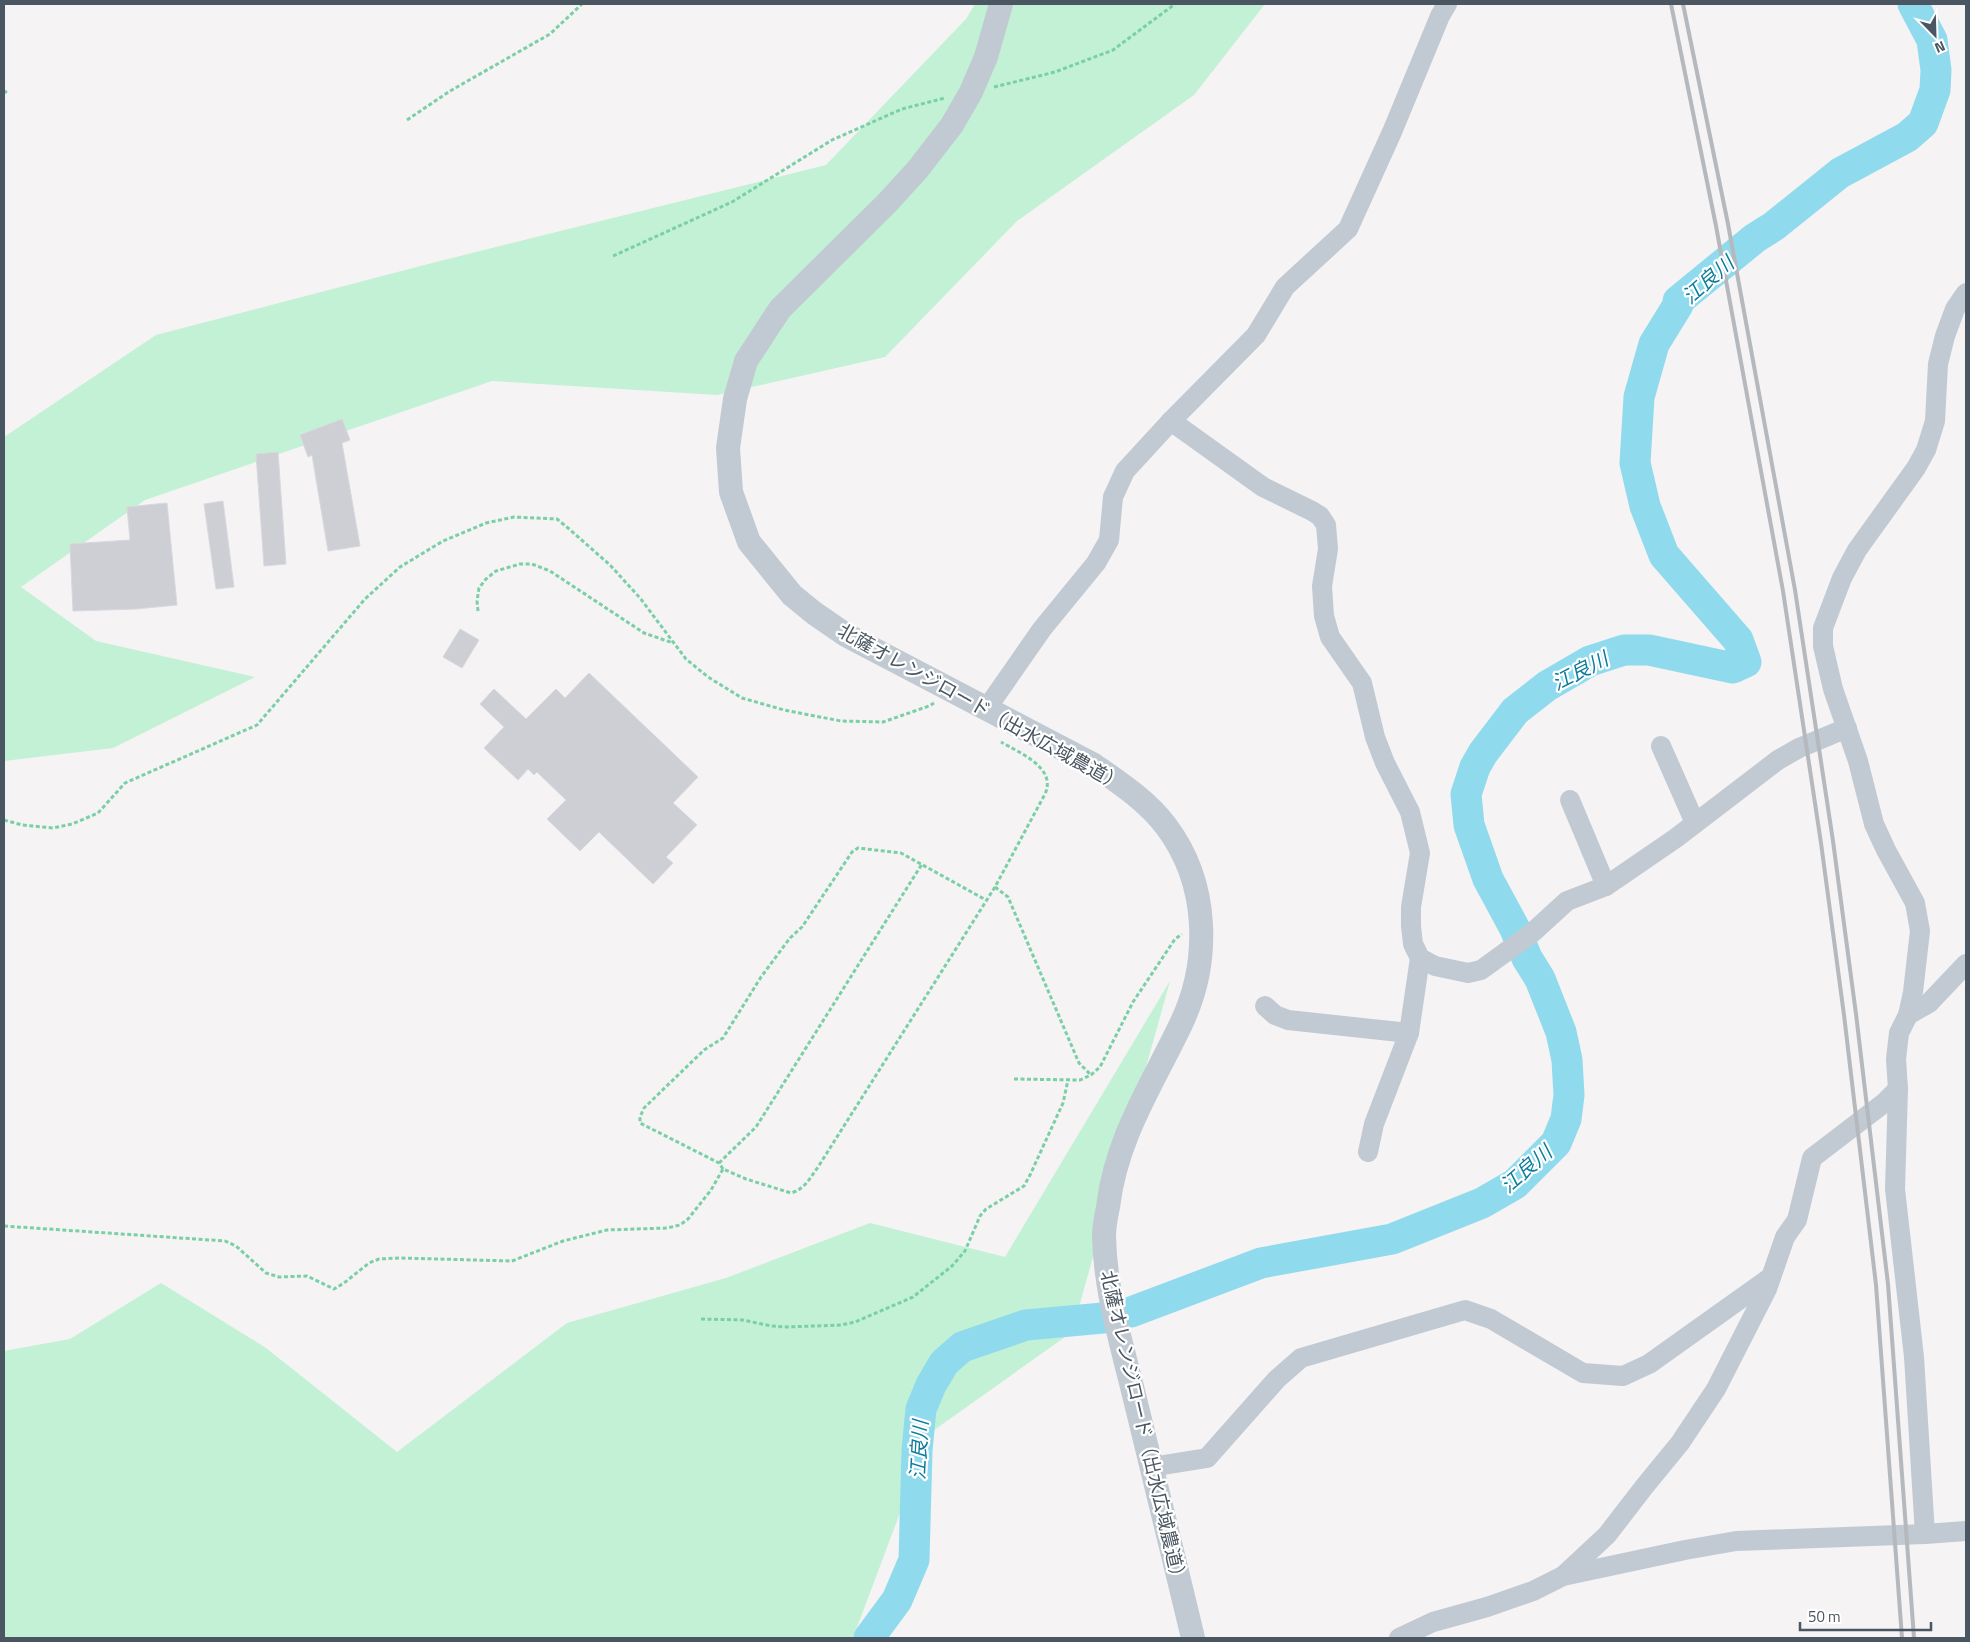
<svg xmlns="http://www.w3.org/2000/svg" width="1970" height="1642" font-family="'Titillium Web','Noto Sans JP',sans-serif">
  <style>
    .green { fill: #c3f1d5 }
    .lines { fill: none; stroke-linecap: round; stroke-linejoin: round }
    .river { stroke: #90daee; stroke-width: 31 }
    .building { fill: #cdcfd5; stroke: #d7d9de }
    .path { stroke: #7ad0a6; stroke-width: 3; stroke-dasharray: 4 2.5; stroke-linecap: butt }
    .minor { stroke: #c1cad2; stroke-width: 20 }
    .tertiary { stroke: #c1cad2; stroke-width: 24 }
    .rail { stroke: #b5b8bd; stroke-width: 4 }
    .labels { text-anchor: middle; stroke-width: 4.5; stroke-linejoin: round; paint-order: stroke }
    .street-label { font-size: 19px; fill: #4a5661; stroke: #fff }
    .water-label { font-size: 20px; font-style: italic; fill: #0c7c9b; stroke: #fff }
  </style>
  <rect width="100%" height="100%" fill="#f5f3f3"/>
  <g class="green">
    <path d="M975,4H1265L1194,95L1017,221L885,357L717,395L492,381L145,500L21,587L96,641L255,677L113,748L4,761V437L156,335L436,262L826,165L966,19Z"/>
    <path d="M1170,981L1072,1332L930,1433L853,1638H4V1351L70,1339L161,1283L266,1348L397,1452L567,1323L726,1278L870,1223L1005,1257Z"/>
  </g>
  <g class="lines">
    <g class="river">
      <path d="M1131,1312L1261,1263L1392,1239L1482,1203L1515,1184L1556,1143L1566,1119L1569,1095L1567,1060L1561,1032L1540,979L1527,958L1515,929L1488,879L1469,825L1466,794L1475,767L1483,753L1515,711L1547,686L1590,661L1624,650H1649L1733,668L1746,662L1738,640L1664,555L1645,506L1635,463L1639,397L1654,344L1678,305V301L1755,238L1774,226L1840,173L1907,137L1923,123L1935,90L1936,70L1932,40L1913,4"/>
      <path d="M869,1638L897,1600L914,1560L917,1450L921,1409L931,1385L944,1363L962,1347L1026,1325L1103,1318"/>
    </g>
  </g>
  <g class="building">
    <path d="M342,419L350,440L342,443L360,546L328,551L312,455L308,457L300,435Z"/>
    <path d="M278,452L286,564L264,566L256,454Z"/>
    <path d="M223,501L234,587L216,589L204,504Z"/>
    <path d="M167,503L177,605L136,609L73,611L70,544L130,540L127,507Z"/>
    <path d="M460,629L479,640L462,668L443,657Z"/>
    <path d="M589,673L698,777L673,803L697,825L666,857L673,863L653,884L599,832L580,851L547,819L566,800L537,772L534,775L528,769L518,780L484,748L504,727L480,704L494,689L526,719L556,689L565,698Z"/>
  </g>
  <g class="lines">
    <g class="path">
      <path d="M994,87L1055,72L1113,50L1175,4"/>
      <path d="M4,93L7,91"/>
      <path d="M407,120L450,91L550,34L582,4"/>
      <path d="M613,256L732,202L832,140L902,109L945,98"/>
      <path d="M478,611L477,601L479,588L486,579L496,571L520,564H532L550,571L644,633L673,643"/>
      <path d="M4,820L22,825L53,828L72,824L98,813L125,783L257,725L365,599L400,567L443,541L486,523L514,517L557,519L568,528L610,565L640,598L686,659L708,677L742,698L784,710L841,721L883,722L929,706L934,703"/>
      <path d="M995,887L1008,897L1079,1063L1091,1075"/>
      <path d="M1014,1079L1080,1080L1091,1075L1100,1067L1133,1002L1175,939L1182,934"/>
      <path d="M719,1163L756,1127L922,864"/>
      <path d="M723,1169L719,1163L640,1123V1117L644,1108L704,1050L723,1038L761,977L790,938L802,927L852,852L858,848L901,853L986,900"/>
      <path d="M4,1226L225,1241L236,1246L266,1273L279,1277L307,1276L334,1289L344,1283L369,1263L379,1259L400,1258L512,1261L563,1241L607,1230L667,1228L680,1225L688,1219L711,1190L723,1169L746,1179L791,1193C805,1189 810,1178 818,1167L995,887L1045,794C1057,768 1020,753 1001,742"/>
      <path d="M701,1319L743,1320L771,1326L787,1327L841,1325L855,1322L913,1297L952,1266L965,1251L980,1216L986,1209L1024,1186L1030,1175L1063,1103L1068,1080"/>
    </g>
    <g class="minor">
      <path d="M1171,421L1263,487L1312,511L1320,516L1326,525L1328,549L1322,586L1324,616L1330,637L1362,683L1375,737L1385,763L1410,812L1420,853L1411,907V926L1413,944L1420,958L1435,966L1468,973L1481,970L1532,933L1567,901L1606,886L1676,838L1778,760L1799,748L1847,728"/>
      <path d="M987,708L1042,629L1096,563L1109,540L1113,497L1125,471L1171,421L1256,335L1285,287L1348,229L1392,132L1440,16L1447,4"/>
      <path d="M1661,746L1695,823"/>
      <path d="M1570,800L1606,886"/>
      <path d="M1265,1006L1275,1015L1288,1020L1409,1033"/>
      <path d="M1908,1015L1929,1003L1966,964"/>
      <path d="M1368,1152L1374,1124L1409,1033L1420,958"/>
      <path d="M1151,1467L1207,1458L1277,1379L1301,1358L1465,1310L1491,1319L1583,1373L1623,1376L1649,1364L1771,1277"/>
      <path d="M1925,1534L1914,1357L1895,1189L1898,1089L1896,1059L1899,1033L1908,1015L1913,992L1920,931L1915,903L1886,850L1874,824L1858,761L1833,689L1823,646V628L1842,578L1857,550L1916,468L1926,450L1935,421L1938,364L1945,336L1955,309L1966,293"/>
      <path d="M1563,1576L1607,1535L1644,1487L1680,1443L1716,1389L1767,1289L1785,1237L1797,1220L1812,1158L1884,1103L1898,1089"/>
      <path d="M1399,1638L1433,1622L1487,1607L1533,1591L1563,1576L1685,1550L1736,1541L1925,1534L1966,1531"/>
    </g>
    <path class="tertiary" d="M1001,4L986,57L971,92L952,125L918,169L887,203L780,309L746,361L735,399L728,448L731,492L749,542L792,595L814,613L846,635L1094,765C1120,783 1147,801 1166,826C1209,883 1211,961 1181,1024C1152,1085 1116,1138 1108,1207C1106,1217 1104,1226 1104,1236C1105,1291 1122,1345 1135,1399C1154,1478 1174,1558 1193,1638"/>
    <g class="rail">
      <path d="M1671,4L1716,226L1783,591L1821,843L1844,1015L1876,1285L1902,1638"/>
      <path d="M1683,4L1728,224L1795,590L1833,841L1856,1014L1888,1284L1914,1638"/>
    </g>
  </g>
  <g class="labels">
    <g class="street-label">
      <text transform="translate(981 707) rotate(29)" y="7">北薩オレンジロード（出水広域農道）</text>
      <text transform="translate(1144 1428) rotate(77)" y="7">北薩オレンジロード（出水広域農道）</text>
    </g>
    <g class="water-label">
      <text transform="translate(1708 280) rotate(-41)" y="7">江良川</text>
      <text transform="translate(1580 671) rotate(-27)" y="7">江良川</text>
      <text transform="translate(1526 1169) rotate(-41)" y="7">江良川</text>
      <text transform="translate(919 1450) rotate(-87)" y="7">江良川</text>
    </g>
  </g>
  <rect width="1970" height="1642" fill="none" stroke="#4a5661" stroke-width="10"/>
  <g transform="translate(1935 35) rotate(157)" stroke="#ffffff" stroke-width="4" paint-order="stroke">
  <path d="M0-4L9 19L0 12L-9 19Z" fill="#4a5661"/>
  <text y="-8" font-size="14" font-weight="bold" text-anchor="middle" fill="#4a5661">N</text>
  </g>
  <path d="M1800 1622v8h131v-8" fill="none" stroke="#4a5661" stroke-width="2.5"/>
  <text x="1808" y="1622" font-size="15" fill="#4a5661" stroke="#ffffff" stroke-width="4" paint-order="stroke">50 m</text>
</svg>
